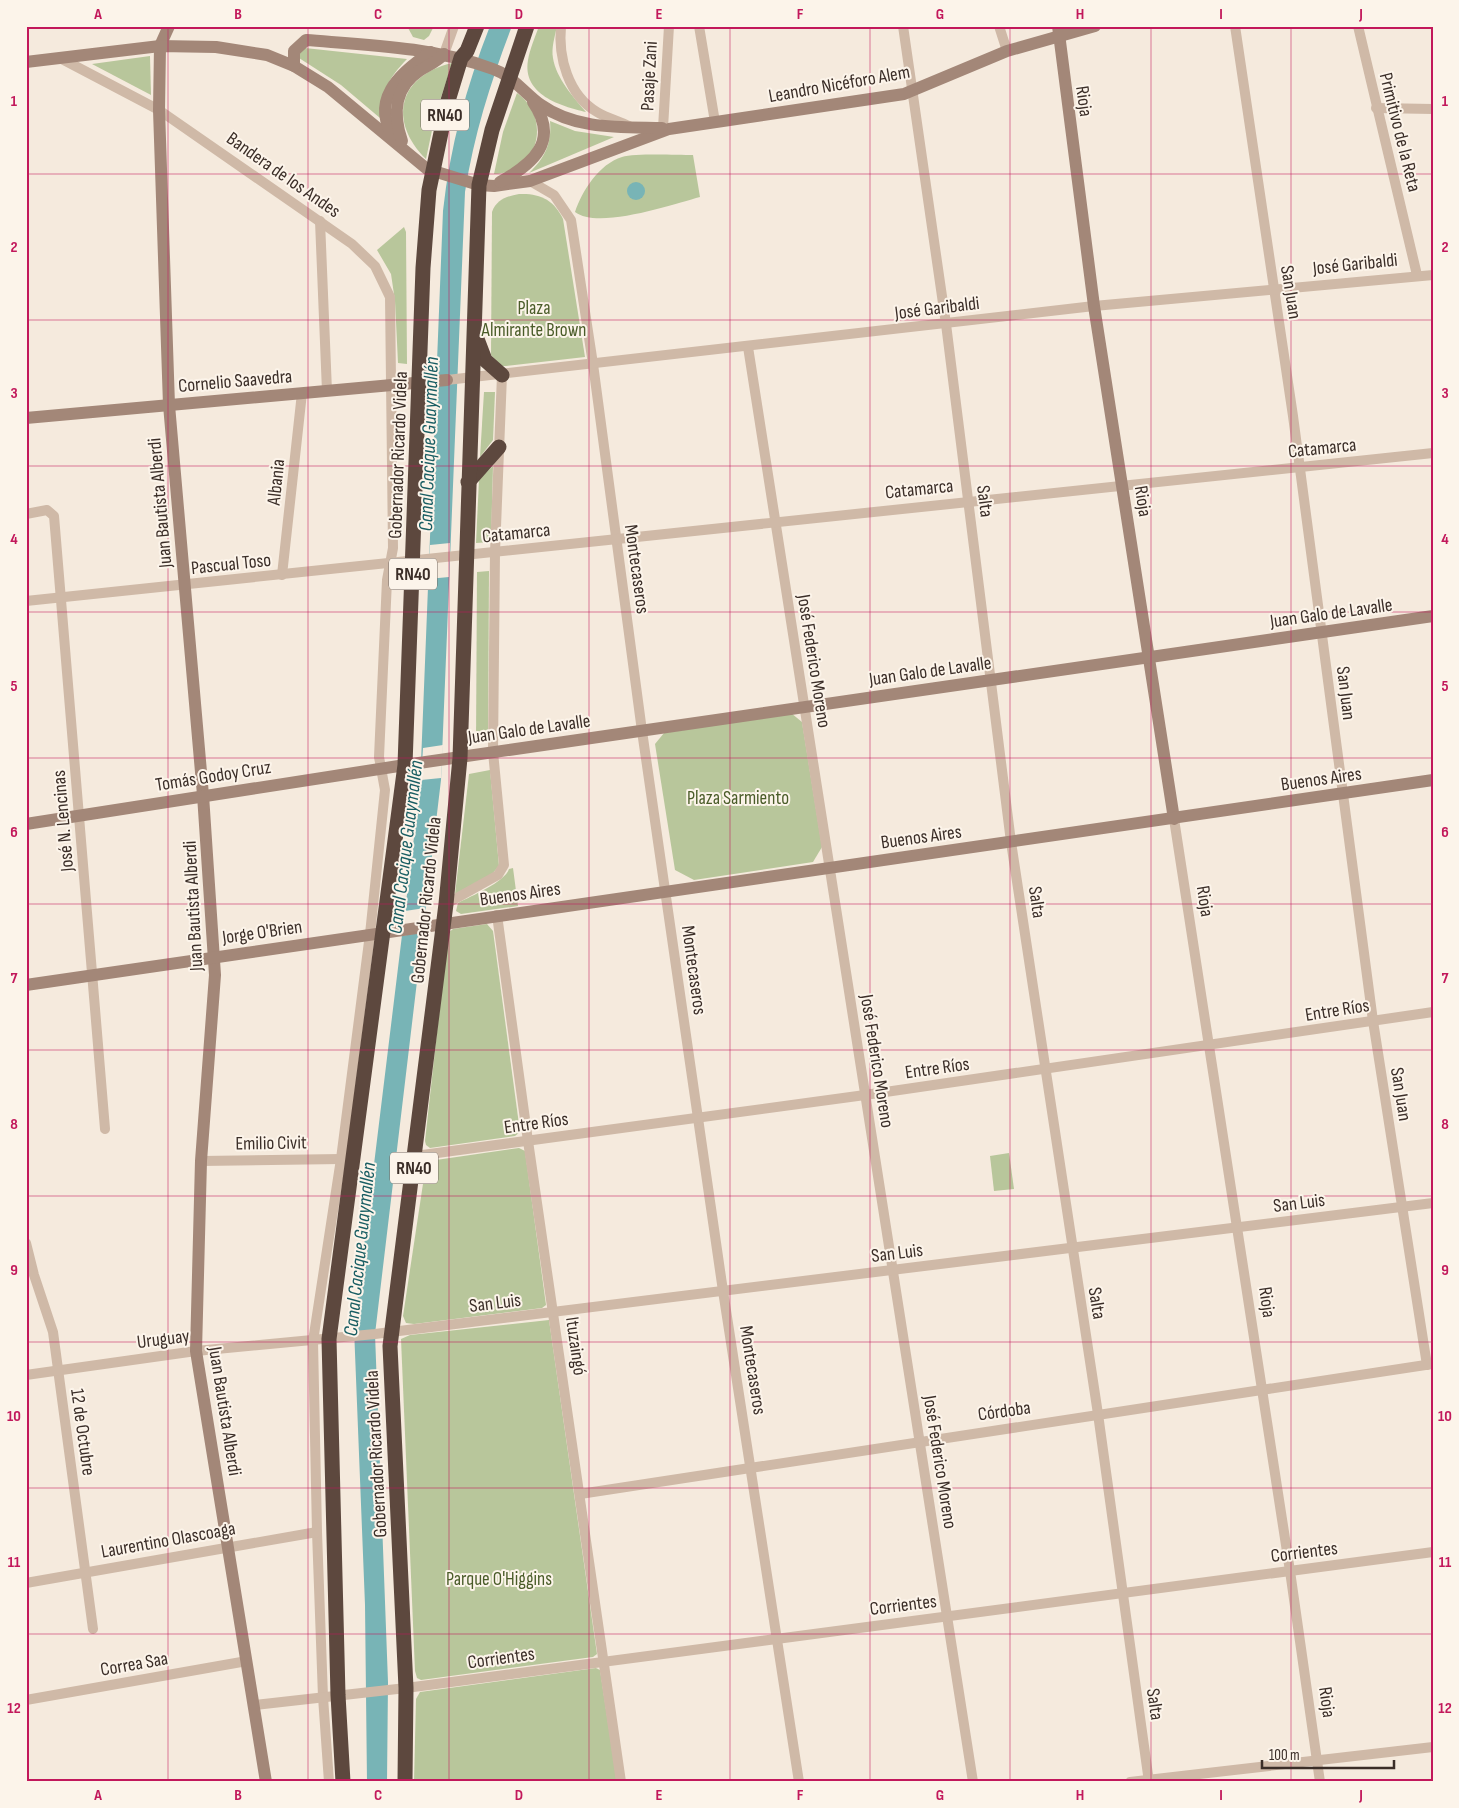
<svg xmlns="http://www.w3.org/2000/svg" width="1459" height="1808" font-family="'Sofia Sans Condensed',sans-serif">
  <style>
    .green { fill: #b8c69b }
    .water { fill: #78b4b6 }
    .pier { fill: #f5eadd }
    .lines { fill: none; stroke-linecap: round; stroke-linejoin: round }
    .street { stroke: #cfb9a7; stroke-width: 10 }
    .secondary { stroke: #a38778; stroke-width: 12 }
    .highway { stroke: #5d483e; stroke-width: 15 }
    .grid { fill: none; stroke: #c2185b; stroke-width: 1; stroke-opacity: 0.55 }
    .labels { text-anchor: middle; stroke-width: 4; stroke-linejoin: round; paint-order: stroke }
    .shield { fill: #fcf4ea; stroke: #756962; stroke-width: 1 }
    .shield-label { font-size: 18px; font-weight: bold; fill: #3b2e28 }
    .street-label { font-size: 19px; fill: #3b2e28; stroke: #fcf4ea }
    .park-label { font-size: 19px; fill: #4a5c29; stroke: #fcf4ea }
    .water-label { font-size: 20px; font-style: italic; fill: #185d62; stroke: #fcf4ea }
    .neatline { fill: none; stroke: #c2185b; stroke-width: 2 }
    .grid-label { font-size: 16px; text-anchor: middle; font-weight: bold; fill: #c2185b }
  </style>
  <rect width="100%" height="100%" fill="#f5eadd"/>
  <g class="green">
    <path d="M407,26H434L429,36L424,40L413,37Z"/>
    <path d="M539,26H557C555,36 551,48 553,58C556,78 574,98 586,112C561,106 522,95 528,60C530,49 535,37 539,26Z"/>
    <path d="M305,48L407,59C387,80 383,90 380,118L341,85L299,58V52Z"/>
    <path d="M150,56L151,95L92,64Z"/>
    <path d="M452,63L435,116L426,159C388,121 398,76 452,63Z"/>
    <path d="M517,93C552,118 539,173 494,174L503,132Z"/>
    <path d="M550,121L575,131L614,137L529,173C545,158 552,143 550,121Z"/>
    <path d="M693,155L700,197C674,204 598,230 575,212C582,191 599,164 622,157C635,153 676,155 693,155Z"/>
    <path d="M519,194C540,193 554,200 563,219L585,357L506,366H501L491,355L492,212C496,200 507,196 519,194Z"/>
    <path d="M404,227L406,232L407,364L398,363L395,301L391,274L377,250Z"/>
    <path d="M484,392H495L493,440L480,457Z"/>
    <path d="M493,466L491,542L476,543L479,479Z"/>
    <path d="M489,571L488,740L476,742L477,572Z"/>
    <path d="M791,713L802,722L822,847L813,862L694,880L675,870L655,744L664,733Z"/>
    <path d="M490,770L499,866L492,874L455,894L469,774Z"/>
    <path d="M513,868L518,906L461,914L456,911L458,903C471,896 505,882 509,869Z"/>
    <path d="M487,924L493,931L520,1132L515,1136L430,1148L426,1145L425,1141L448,933L453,929Z"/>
    <path d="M519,1148L525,1151L546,1305L542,1308L414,1324L406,1323L403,1316L426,1164L436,1160Z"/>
    <path d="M1009,1153L1014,1189L994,1191L990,1156Z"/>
    <path d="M549,1320L597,1654L593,1657L421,1680L417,1678L415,1671L401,1339L410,1335Z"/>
    <path d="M596,1668L600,1670L617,1782H414L416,1699L420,1692Z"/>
  </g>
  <g class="water">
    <path d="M490,26H512C491,81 474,134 465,192L441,780L375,1334L388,1682L387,1782H367L365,1605L354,1328L420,788L443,211C450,147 466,87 490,26Z"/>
    <circle cx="636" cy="191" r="9"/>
  </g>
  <g class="pier">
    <path d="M450,543L449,577L428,579L430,545Z"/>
    <path d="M443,745L441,778L421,780L423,748Z"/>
    <path d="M425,908L423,932L402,936L405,911Z"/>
  </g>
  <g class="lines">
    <g class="street">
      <path d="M561,26C558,57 568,95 597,112C607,118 619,121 629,126"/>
      <path d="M699,26L715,122"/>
      <path d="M903,26L946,324L1011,842L1098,1414L1149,1782"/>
      <path d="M999,26L1007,51"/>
      <path d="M1235,26L1293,416L1373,1021L1427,1365"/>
      <path d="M1358,26L1417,275"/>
      <path d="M444,54L454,26"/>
      <path d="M60,58L159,110L352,244L375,266L390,297L393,548L387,580L379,757L385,790L370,934L341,1159L313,1341L317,1532L323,1697L329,1782"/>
      <path d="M1376,108L1433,109"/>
      <path d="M663,128L669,26"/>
      <path d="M530,181L554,195L571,220L593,364L642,731L723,1291L799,1782"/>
      <path d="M320,221L327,391"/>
      <path d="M748,347L973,1782"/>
      <path d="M447,380L1094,306L1433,275"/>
      <path d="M26,514L47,510L54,516L105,1129"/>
      <path d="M282,575L302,393"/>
      <path d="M26,601C495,555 964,500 1433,453"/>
      <path d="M1174,819L1290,1571L1320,1782"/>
      <path d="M446,904L498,875L504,865L493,752L495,552L502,375"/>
      <path d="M497,915L528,1141L621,1782"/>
      <path d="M415,1156L865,1095L1433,1012"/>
      <path d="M201,1161L341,1159"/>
      <path d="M26,1243L34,1275L53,1332L93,1629"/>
      <path d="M26,1375L196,1351L375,1334L1433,1203"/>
      <path d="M580,1494L1432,1364"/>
      <path d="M26,1583L317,1532"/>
      <path d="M26,1700L247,1661"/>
      <path d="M255,1705L406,1688L1433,1552"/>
      <path d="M1130,1782L1433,1747"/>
    </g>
    <g class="secondary">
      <path d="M169,26L160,46L159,110L169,405L203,795L215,975L201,1161L196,1351L266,1782"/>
      <path d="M1058,26L1094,306L1174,819"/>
      <path d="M26,62L160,46L216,47L267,55L294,66L328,87L427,169L479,185L494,186L530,181L669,129L904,94L1007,51L1095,26"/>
      <path d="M294,66V51L306,40C369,45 434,47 493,69C513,76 524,93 541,105C576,130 621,127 662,128"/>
      <path d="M396,141C368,101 399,73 431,52"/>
      <path d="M402,141C393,115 394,88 419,71C428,65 437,62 444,54"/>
      <path d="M500,182C533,164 560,141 533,102"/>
      <path d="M26,418L447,380"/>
      <path d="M26,824L405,765L1433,616"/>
      <path d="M26,985L1433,780"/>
    </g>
    <g class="highway">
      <path d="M477,339L485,360L502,375"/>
      <path d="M468,482L499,447"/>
      <path d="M343,1782L338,1695L329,1339L405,765L423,268L429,190L447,104L461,58L467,51L477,26"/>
      <path d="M405,1782L406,1688L390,1346L446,904L460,758L479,185L492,130L527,26"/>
    </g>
  </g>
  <path class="grid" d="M168,26V1782M308,26V1782M449,26V1782M589,26V1782M730,26V1782M870,26V1782M1010,26V1782M1151,26V1782M1291,26V1782M26,174H1433M26,320H1433M26,466H1433M26,612H1433M26,758H1433M26,904H1433M26,1050H1433M26,1196H1433M26,1342H1433M26,1488H1433M26,1634H1433"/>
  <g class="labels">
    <g class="shield">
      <rect x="421" y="99.5" width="48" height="31" rx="4"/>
      <rect x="389" y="558.5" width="48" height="31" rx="4"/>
      <rect x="390" y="1152.5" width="48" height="31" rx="4"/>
    </g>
    <g class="shield-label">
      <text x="445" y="121">RN40</text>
      <text x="413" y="580">RN40</text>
      <text x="414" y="1174">RN40</text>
    </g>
    <g class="street-label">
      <text transform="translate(648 76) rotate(-87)" y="7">Pasaje Zani</text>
      <text transform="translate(839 83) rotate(-10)" y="7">Leandro Nicéforo Alem</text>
      <text transform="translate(1085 101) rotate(82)" y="7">Rioja</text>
      <text transform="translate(1401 132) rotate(76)" y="7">Primitivo de la Reta</text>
      <text transform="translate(284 174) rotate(35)" y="7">Bandera de los Andes</text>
      <text transform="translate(1355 263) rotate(-6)" y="7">José Garibaldi</text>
      <text transform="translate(1292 292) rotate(81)" y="7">San Juan</text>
      <text transform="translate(937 307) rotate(-7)" y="7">José Garibaldi</text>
      <text transform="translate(235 380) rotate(-5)" y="7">Cornelio Saavedra</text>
      <text transform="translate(1322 447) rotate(-6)" y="7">Catamarca</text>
      <text transform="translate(397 455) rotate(-88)" y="7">Gobernador Ricardo Videla</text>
      <text transform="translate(275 482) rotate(-84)" y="7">Albania</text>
      <text transform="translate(919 488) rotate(-6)" y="7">Catamarca</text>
      <text transform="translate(986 501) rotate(83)" y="7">Salta</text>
      <text transform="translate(1144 501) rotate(81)" y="7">Rioja</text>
      <text transform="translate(159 503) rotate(-95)" y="7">Juan Bautista Alberdi</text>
      <text transform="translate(516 532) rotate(-6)" y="7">Catamarca</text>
      <text transform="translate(231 563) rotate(-6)" y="7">Pascual Toso</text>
      <text transform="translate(638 569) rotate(82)" y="7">Montecaseros</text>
      <text transform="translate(1331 612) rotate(-8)" y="7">Juan Galo de Lavalle</text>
      <text transform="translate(815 661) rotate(81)" y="7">José Federico Moreno</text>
      <text transform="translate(930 670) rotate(-8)" y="7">Juan Galo de Lavalle</text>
      <text transform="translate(1347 693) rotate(83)" y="7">San Juan</text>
      <text transform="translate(529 728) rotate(-8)" y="7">Juan Galo de Lavalle</text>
      <text transform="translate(213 775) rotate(-9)" y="7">Tomás Godoy Cruz</text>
      <text transform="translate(1321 778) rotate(-8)" y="7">Buenos Aires</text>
      <text transform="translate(62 821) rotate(-95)" y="7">José N. Lencinas</text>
      <text transform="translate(921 836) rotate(-8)" y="7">Buenos Aires</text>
      <text transform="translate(520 893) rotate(-8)" y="7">Buenos Aires</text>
      <text transform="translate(425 900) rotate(-84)" y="7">Gobernador Ricardo Videla</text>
      <text transform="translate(1206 901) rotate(81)" y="7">Rioja</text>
      <text transform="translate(1038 902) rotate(82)" y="7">Salta</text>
      <text transform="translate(192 906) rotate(-93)" y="7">Juan Bautista Alberdi</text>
      <text transform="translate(262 931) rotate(-8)" y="7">Jorge O'Brien</text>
      <text transform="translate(695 970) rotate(82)" y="7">Montecaseros</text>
      <text transform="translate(1337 1009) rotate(-9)" y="7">Entre Ríos</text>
      <text transform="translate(878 1061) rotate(81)" y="7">José Federico Moreno</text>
      <text transform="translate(937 1067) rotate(-8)" y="7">Entre Ríos</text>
      <text transform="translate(1402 1094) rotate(81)" y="7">San Juan</text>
      <text transform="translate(536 1122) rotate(-8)" y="7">Entre Ríos</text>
      <text transform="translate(271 1142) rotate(-1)" y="7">Emilio Civit</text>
      <text transform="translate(1299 1202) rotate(-7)" y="7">San Luis</text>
      <text transform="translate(897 1252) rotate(-7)" y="7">San Luis</text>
      <text transform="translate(495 1302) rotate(-7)" y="7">San Luis</text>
      <text transform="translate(1268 1302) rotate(82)" y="7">Rioja</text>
      <text transform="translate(1098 1303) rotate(81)" y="7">Salta</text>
      <text transform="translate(163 1338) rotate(-7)" y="7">Uruguay</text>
      <text transform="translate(577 1346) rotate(82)" y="7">Ituzaingó</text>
      <text transform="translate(754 1370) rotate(81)" y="7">Montecaseros</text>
      <text transform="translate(1004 1410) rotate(-8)" y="7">Córdoba</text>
      <text transform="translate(226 1411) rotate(81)" y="7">Juan Bautista Alberdi</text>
      <text transform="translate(84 1432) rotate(82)" y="7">12 de Octubre</text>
      <text transform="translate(375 1454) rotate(-93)" y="7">Gobernador Ricardo Videla</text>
      <text transform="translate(941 1462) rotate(81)" y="7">José Federico Moreno</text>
      <text transform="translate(168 1539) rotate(-10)" y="7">Laurentino Olascoaga</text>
      <text transform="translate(1304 1551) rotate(-7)" y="7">Corrientes</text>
      <text transform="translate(903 1604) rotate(-7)" y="7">Corrientes</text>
      <text transform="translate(501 1657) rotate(-8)" y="7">Corrientes</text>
      <text transform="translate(134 1663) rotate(-10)" y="7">Correa Saa</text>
      <text transform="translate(1328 1702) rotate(82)" y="7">Rioja</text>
      <text transform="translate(1156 1704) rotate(82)" y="7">Salta</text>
    </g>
    <g class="park-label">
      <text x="534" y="314">Plaza<tspan x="534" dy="22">Almirante Brown</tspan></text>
      <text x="738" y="804">Plaza Sarmiento</text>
      <text x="499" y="1585">Parque O'Higgins</text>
    </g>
    <g class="water-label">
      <text transform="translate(428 444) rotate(-88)" y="7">Canal Cacique Guaymallén</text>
      <text transform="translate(405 847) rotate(-83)" y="7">Canal Cacique Guaymallén</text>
      <text transform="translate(359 1249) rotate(-84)" y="7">Canal Cacique Guaymallén</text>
    </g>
  </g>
  <rect width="1459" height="1808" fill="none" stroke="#fcf4ea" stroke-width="55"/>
  <path d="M1262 1760v8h132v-8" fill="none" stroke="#3b2e28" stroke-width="2.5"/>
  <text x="1269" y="1760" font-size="15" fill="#3b2e28" stroke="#fcf4ea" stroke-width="4" paint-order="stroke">100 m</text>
  <rect x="28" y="28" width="1404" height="1752" class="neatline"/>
  <g class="grid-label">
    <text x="98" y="19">A</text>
    <text x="238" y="19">B</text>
    <text x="378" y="19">C</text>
    <text x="519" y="19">D</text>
    <text x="659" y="19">E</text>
    <text x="800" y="19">F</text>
    <text x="940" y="19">G</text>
    <text x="1080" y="19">H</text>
    <text x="1221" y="19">I</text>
    <text x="1361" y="19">J</text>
    <text x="14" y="106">1</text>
    <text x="1445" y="106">1</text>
    <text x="14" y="252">2</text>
    <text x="1445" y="252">2</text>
    <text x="14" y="398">3</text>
    <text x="1445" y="398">3</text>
    <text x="14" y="544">4</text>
    <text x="1445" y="544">4</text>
    <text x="14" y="691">5</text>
    <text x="1445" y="691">5</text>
    <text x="14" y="837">6</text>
    <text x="1445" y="837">6</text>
    <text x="14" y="983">7</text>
    <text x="1445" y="983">7</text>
    <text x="14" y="1129">8</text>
    <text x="1445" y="1129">8</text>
    <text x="14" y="1275">9</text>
    <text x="1445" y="1275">9</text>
    <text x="14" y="1421">10</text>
    <text x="1445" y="1421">10</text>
    <text x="14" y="1567">11</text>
    <text x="1445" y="1567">11</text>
    <text x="14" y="1713">12</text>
    <text x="1445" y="1713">12</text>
    <text x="98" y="1800">A</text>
    <text x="238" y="1800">B</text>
    <text x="378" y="1800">C</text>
    <text x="519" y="1800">D</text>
    <text x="659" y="1800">E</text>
    <text x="800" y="1800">F</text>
    <text x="940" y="1800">G</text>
    <text x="1080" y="1800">H</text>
    <text x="1221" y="1800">I</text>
    <text x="1361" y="1800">J</text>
  </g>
</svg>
